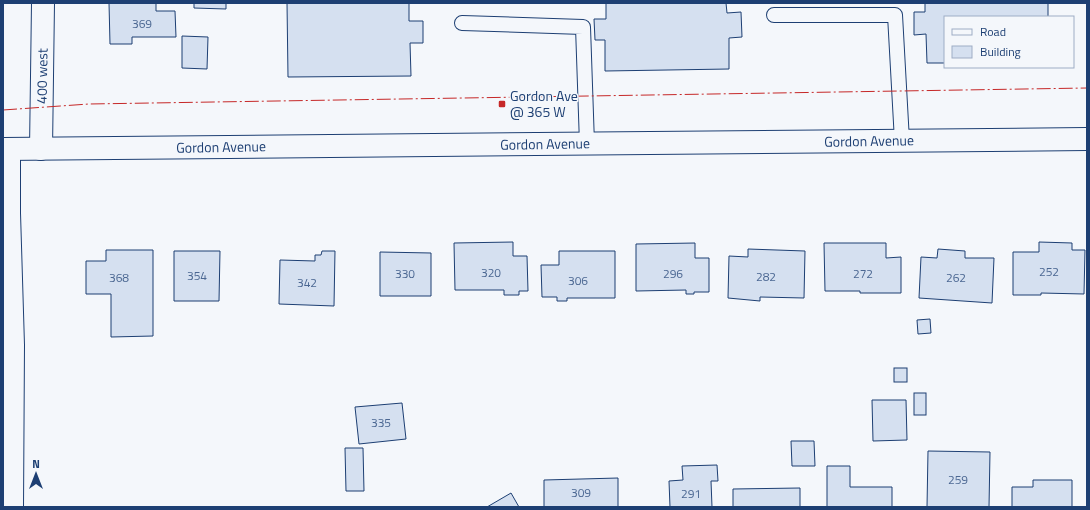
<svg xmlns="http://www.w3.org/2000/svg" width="1090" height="510" font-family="'Titillium Web',sans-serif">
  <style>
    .building { fill: #d5e0f0; stroke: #1d3f73 }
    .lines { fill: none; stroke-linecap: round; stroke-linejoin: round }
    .lane-casing { stroke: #1d3f73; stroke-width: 16 }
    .street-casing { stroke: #1d3f73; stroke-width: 24 }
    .secondary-casing { stroke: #1d3f73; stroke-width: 24 }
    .lane { stroke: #f4f7fb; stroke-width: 14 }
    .street { stroke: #f4f7fb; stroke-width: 22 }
    .secondary { stroke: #f4f7fb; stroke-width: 22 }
    .power { stroke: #c62828; stroke-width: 1; stroke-dasharray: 14 3 2 3; stroke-linecap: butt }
    .poi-dot { fill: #c62828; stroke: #f4f7fb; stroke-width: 1.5 }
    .labels { text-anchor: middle; stroke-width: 3; stroke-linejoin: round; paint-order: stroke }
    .number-label { font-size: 12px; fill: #4b6792 }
    .street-label { font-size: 14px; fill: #1d3f73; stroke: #f4f7fb }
    .poi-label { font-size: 14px; fill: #1d3f73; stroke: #f4f7fb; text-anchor: start }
  </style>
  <rect width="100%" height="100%" fill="#f4f7fb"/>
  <g class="building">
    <path d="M109,3H156V11H175L176,37H132V44H110Z"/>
    <path d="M194,3H226V9L194,8Z"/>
    <path d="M287,3H409V21H423V43H410L411,76L288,77Z"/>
    <path d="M606,3H726L727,13L741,12L742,37L729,38V69L605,71V40H595L594,19H606Z"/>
    <path d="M925,3H1048V17H945V63H927L926,34L914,35V12H925Z"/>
    <path d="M182,36L208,37L207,69L182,68Z"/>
    <path d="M513,242V256H527L528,291H519V295H504V290H455L454,243Z"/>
    <path d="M1039,242L1072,243V250H1085L1084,294L1041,293V295H1013V252H1039Z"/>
    <path d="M695,243V258H709V292H694V294H686V290L636,291V244Z"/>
    <path d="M824,243H886V258L901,257V293H860V291H825Z"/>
    <path d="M748,249L805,251L804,298L760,297V301L728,298L729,256L748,257Z"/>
    <path d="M938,249L965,251V258H994L992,303L919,298L921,257L937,258Z"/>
    <path d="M106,250H153V336L111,337V294H86V261H106Z"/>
    <path d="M174,251H220L219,301H174Z"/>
    <path d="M322,251H335L334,306L279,304L280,260L315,261V255H321Z"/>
    <path d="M559,251H615V298H567V301H557V297H542L541,265H559Z"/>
    <path d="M380,252L431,253V296H380Z"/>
    <path d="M930,319L931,333L918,334L917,320Z"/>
    <rect x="894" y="368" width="13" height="14"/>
    <rect x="914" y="393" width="12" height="22"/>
    <path d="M872,400H906L907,440L873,441Z"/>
    <path d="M402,403L406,439L359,444L355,407Z"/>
    <path d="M791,441H814L815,466H792Z"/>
    <path d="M345,448H363L364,491H346Z"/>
    <path d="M928,451L990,452L989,507H927Z"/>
    <path d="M717,465L718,481H711L712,507H670L669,481L683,480L682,466Z"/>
    <path d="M827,466H850V487H892V507H827Z"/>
    <path d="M618,478V507H544V480Z"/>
    <path d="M1033,480H1072V507H1012V487H1033Z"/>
    <path d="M800,488V507H733V489Z"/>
    <path d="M511,493L519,507H487Z"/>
  </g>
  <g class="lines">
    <defs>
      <g id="lane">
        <path d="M774,15H895L902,141"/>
        <path d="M462,23L583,27L587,144"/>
      </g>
      <path id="street" d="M41,149L43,3"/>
      <g id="secondary">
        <path d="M3,149L1087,139"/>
        <path d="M9,149V213L13,345L12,507"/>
      </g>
    </defs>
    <use href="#lane" class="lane-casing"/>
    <use href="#street" class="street-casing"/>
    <use href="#secondary" class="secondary-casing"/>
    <use href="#lane" class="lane"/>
    <use href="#street" class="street"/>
    <use href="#secondary" class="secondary"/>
    <path class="power" d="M3,110L89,104L1087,88"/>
  </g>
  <rect class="poi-dot" x="498" y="100" width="8" height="8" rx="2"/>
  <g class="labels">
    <g class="number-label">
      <text x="142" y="28">369</text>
      <text x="1049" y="276">252</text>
      <text x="491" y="277">320</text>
      <text x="405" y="278">330</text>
      <text x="673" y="278">296</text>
      <text x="863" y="278">272</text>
      <text x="197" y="280">354</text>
      <text x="766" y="281">282</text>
      <text x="119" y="282">368</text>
      <text x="956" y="282">262</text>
      <text x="578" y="285">306</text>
      <text x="307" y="287">342</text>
      <text x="381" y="427">335</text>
      <text x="958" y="484">259</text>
      <text x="581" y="497">309</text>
      <text x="691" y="498">291</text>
    </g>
    <g class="street-label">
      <text transform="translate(42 76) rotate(-89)" y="5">400 west</text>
      <text transform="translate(869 141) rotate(-1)" y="5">Gordon Avenue</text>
      <text transform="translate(545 144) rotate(-1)" y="5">Gordon Avenue</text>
      <text transform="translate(221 147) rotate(-1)" y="5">Gordon Avenue</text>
    </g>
    <g class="poi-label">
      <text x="510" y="101">Gordon Ave<tspan x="510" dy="16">@ 365 W</tspan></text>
    </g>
  </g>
  <rect width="1090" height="510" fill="none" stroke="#1d3f73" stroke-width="8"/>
  <rect x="944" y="16" width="130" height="52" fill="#f4f7fb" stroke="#9eadc5"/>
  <rect x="952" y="29" width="20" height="6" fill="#f4f7fb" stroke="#9eadc5"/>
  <text x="980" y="36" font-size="12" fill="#1d3f73">Road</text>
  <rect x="952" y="46" width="20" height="12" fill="#d5e0f0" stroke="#9eadc5"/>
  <text x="980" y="56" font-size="12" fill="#1d3f73">Building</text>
  <g transform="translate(36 474)" stroke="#f4f7fb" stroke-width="3" paint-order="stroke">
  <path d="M0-3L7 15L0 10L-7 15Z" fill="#1d3f73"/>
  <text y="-6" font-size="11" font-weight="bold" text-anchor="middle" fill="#1d3f73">N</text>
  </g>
</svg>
